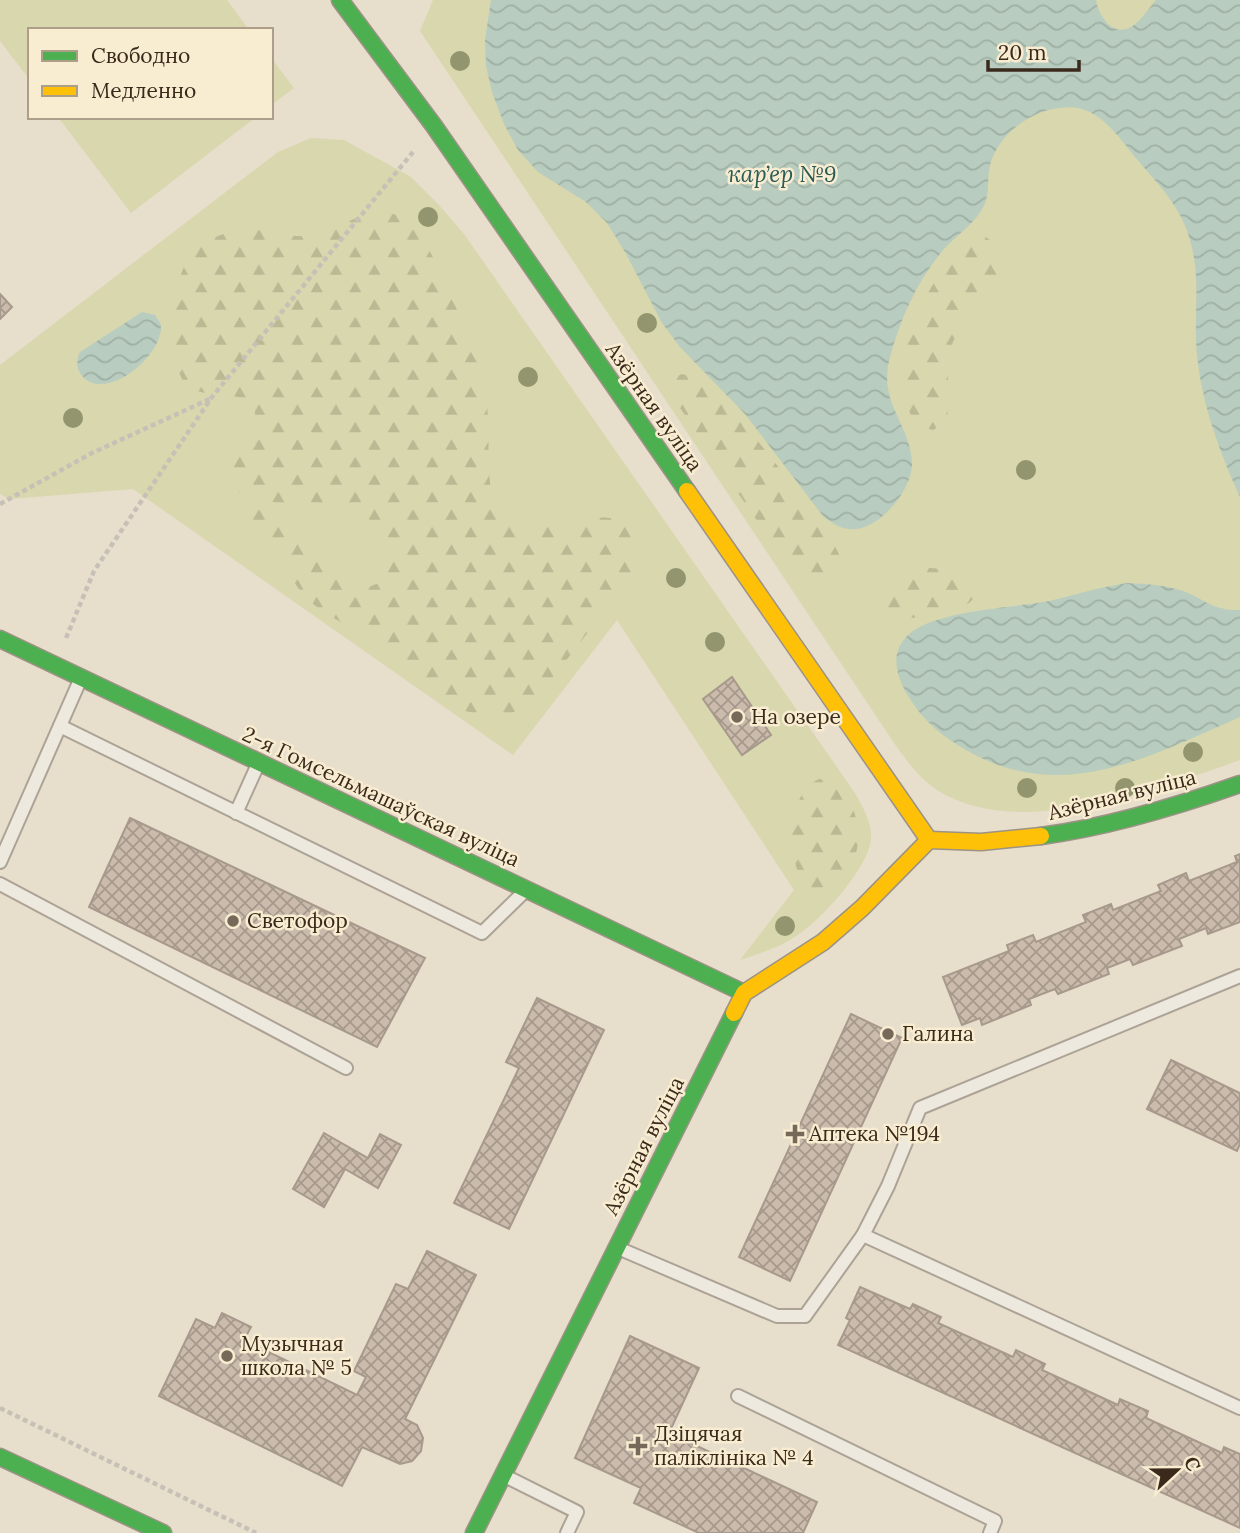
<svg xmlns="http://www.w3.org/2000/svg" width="1240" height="1533" font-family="Lora,serif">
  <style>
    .green { fill: #d8d7ad }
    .forest { fill: url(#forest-firs) }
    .water { fill: url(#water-waves) }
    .building { fill: url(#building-cross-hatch); stroke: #a7998b; stroke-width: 2 }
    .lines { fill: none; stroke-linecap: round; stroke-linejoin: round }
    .lane-casing { stroke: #aca396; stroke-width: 16 }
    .fast-casing { stroke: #9c9285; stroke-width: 19 }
    .slow-casing { stroke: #9c9285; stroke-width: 19 }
    .path { stroke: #c7c0b6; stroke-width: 4.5; stroke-dasharray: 5 3.5; stroke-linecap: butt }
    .lane { stroke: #eee9df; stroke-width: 12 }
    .fast { stroke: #4caf50; stroke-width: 16 }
    .slow { stroke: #ffc107; stroke-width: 16 }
    .tree { fill: #92956e }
    .poi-dot { fill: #77695a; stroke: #f8ecd1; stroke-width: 2.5 }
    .labels { text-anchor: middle; stroke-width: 5; stroke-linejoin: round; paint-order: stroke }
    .street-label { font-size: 21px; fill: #3b2a1c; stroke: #f8ecd1 }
    .poi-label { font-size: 21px; fill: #3b2a1c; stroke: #f8ecd1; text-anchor: start }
    .water-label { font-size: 23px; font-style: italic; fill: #2a5c57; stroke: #f8ecd1 }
  </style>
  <defs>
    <pattern id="forest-firs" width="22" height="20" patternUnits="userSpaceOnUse" patternTransform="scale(1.75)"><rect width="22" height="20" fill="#d8d7ad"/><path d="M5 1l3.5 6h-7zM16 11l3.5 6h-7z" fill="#bab994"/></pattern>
    <pattern id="water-waves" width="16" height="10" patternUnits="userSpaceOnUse" patternTransform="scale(1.75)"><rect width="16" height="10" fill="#b8ccbf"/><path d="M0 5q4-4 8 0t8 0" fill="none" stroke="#9fafa4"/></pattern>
    <pattern id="building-cross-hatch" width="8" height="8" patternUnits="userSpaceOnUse" patternTransform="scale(1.75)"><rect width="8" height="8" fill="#cbbbac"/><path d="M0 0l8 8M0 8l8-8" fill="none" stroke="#a6988b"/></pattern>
  </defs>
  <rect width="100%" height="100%" fill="#e7decc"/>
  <g class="green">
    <path d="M0,0H227L249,30H30V80L0,41Z"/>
    <path d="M433,0H1240V760C1158,789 1018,842 937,790C919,778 906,760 894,743L420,31Z"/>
    <path d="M271,58L294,88L271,105Z"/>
    <path d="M58,117H256L131,213Z"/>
    <path d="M311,138L344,140L411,177L438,204L464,234L855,793C862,806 872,822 871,838C870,866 822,919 799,934C781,947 761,953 740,960L794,890L617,620L513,755L133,489L9,499L0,494V365L278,152Z"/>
  </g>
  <g class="forest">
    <path d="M382,210C399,214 411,223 421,237C431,251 438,268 445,284C463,322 480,358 486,399C491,429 486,460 491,490C503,573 615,479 636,539C641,554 636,567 629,580L543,690C525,708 509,720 482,715C432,707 402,662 363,636C347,624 329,617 313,604C298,592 290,573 276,558C268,549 256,543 249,533C245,528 244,524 243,518L247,511C277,499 311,531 323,555C329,567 337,583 350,587C357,590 364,588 371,586C398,578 393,547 379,529C373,521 363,514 353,512C325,507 246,505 230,486C222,477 224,465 225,455C238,443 262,431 254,410C243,383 197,407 181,377C167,351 172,288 186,263C194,250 204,242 218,236C236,229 257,229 276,232C284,233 294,237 302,236C331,233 354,215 382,210Z"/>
    <path d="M986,237C1023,265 980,297 963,323C959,329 956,336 953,342C937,374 965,414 933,430C922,428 914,422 909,411C884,363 928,277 966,245C972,240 979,239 986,237Z"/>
    <path d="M682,374C697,378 709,385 719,396C738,414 841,542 841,561C841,578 827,584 812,586L794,575L678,405C673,394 670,388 675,377Z"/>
    <path d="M929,568C941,569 956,568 966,574C986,585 976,604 958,608C944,612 913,621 899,617C882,613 880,589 892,577C902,569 917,569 929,568Z"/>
    <path d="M819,779C831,779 837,784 845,794C857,810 862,837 855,856C848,873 819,905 803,881C785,854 787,794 819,779Z"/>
  </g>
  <g class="water">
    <path d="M491,0H1096C1098,14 1111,36 1129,28C1139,24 1149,8 1156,0H1240V497C1218,448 1198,394 1196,340C1195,306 1200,273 1190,240C1181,206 1157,183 1135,157C1123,142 1111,125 1095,115C1085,108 1072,106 1060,108C1028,111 994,138 989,170C987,185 990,198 981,211C971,226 956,236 944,249C918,279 900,319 890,357C877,403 911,424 912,464C912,489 883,525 857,529C843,531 833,524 823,516L745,414L680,347L662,323L625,252L607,223L586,202L538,172L518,150L504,124L492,92L486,66L485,40Z"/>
    <path d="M142,312L155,315L161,325C163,358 101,406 80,373C76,366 77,358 80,352Z"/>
    <path d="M1127,583C1147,584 1169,585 1188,593C1208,602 1216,611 1240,610V717C1151,756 1062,805 968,751C942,737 922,720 907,694C896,675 890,653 907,636C933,610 1013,608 1049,601C1075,595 1100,587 1127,583Z"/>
  </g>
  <g class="building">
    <path d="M0,294L12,307L0,319Z"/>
    <path d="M732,677L771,735L742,755L703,699Z"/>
    <path d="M130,818L425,958L377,1047L89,907Z"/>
    <path d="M1240,854V922L1208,934L1206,928L1179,939L1182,946L1133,965L1130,959L1107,968L1109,974L1058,994L1055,989L1029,999L1031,1005L982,1025L980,1018L962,1025L943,977L1009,951L1007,945L1033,935L1036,942L1086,922L1083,915L1111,904L1113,910L1161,891L1158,885L1186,873L1189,881L1237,862L1235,856Z"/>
    <path d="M537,998L604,1030L509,1229L454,1203L519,1068L506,1062Z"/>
    <path d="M851,1014L902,1038L790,1281L739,1257Z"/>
    <path d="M1171,1060L1240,1093V1144L1237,1151L1147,1109Z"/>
    <path d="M324,1133L368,1158L380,1134L401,1145L378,1188L345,1169L324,1207L293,1189Z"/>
    <path d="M427,1251L476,1275L405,1419L417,1425L423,1438L421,1451L412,1461L400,1464L362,1447L342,1486L159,1396L196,1319L215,1328L222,1313L251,1327L244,1340L357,1395L366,1377L354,1371L396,1284L408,1289Z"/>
    <path d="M860,1287L910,1309L913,1304L941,1317L938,1323L1013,1357L1016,1350L1045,1364L1042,1370L1118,1405L1120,1399L1148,1411L1146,1418L1222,1453L1224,1447L1240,1454V1528L838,1345L850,1320L846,1318Z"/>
    <path d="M630,1336L699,1368L669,1433L817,1502L803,1533H699L634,1503L641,1488L575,1458Z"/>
  </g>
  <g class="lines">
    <defs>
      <g id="lane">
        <path d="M60,726L482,933L526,890"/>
        <path d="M236,813L259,762"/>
        <path d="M0,862L81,678"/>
        <path d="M0,884L346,1068"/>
        <path d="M863,1235L1240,1408"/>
        <path d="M618,1248L777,1316H805L863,1235L888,1186L920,1108L1240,976"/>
        <path d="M738,1396L995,1521L990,1533"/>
        <path d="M503,1475L577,1512L567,1533"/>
      </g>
      <g id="fast">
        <path d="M340,0L434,126L687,491"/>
        <path d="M0,639L744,993"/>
        <path d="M1041,836C1109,827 1175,807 1240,784"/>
        <path d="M0,1457L163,1533"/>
        <path d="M474,1533L734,1013"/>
      </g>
      <g id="slow">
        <path d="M687,491L929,840"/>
        <path d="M734,1013L744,993L823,942L862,908L929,840L981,842L1041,836"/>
      </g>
    </defs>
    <use href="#lane" class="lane-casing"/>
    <use href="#fast" class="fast-casing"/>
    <use href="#slow" class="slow-casing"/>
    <g class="path">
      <path d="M0,504L92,453L212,398"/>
      <path d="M66,638L94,571L212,397L413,152"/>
      <path d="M0,1408L256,1533"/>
    </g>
    <use href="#lane" class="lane"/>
    <use href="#fast" class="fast"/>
    <use href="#slow" class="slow"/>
  </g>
  <g class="tree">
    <circle cx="460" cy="61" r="10"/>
    <circle cx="428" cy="217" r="10"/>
    <circle cx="647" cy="323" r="10"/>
    <circle cx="528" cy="377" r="10"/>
    <circle cx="73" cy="418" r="10"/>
    <circle cx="1026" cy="470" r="10"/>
    <circle cx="676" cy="578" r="10"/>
    <circle cx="715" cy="642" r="10"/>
    <circle cx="1193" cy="752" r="10"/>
    <circle cx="1027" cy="788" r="10"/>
    <circle cx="1125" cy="788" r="10"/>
    <circle cx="785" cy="926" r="10"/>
  </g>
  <g class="poi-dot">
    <circle cx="737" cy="717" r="7"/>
    <circle cx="233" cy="921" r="7"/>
    <circle cx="888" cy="1034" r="7"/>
    <path d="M791.5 1123.5h7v7h7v7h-7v7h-7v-7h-7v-7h7z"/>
    <circle cx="227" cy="1356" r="7"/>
    <path d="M634.5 1435.5h7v7h7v7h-7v7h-7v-7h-7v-7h7z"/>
  </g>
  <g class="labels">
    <g class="street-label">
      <text transform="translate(654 407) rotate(55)" y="7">Азёрная вуліца</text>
      <text transform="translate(1122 795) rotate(-14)" y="7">Азёрная вуліца</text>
      <text transform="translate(381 797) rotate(25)" y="7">2-я Гомсельмашаўская вуліца</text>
      <text transform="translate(644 1146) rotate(-63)" y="7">Азёрная вуліца</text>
    </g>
    <g class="poi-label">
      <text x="751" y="724">На озере</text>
      <text x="247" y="928">Светофор</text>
      <text x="902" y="1041">Галина</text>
      <text x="809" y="1141">Аптека №194</text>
      <text x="241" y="1351">Музычная<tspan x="241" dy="24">школа № 5</tspan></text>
      <text x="654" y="1441">Дзіцячая<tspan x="654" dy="24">паліклініка № 4</tspan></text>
    </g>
    <g class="water-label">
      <text x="782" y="182">карʼер №9</text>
    </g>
  </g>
  <rect x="28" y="28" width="245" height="91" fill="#f8ecd1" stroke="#ac9e89" stroke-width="2"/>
  <rect x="42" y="51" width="35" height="10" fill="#4caf50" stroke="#ac9e89" stroke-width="2"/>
  <text x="91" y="63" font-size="21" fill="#3b2a1c">Свободно</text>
  <rect x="42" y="86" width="35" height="10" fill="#ffc107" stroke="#ac9e89" stroke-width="2"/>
  <text x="91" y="98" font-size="21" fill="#3b2a1c">Медленно</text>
  <g transform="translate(1177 1470) rotate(68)" stroke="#f8ecd1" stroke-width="5" paint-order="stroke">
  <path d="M0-5L12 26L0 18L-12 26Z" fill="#3b2a1c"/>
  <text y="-10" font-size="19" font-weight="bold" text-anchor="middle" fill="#3b2a1c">С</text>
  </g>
  <path d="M988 60v10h91v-10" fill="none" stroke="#3b2a1c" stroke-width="3.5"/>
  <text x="998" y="60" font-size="21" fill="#3b2a1c" stroke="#f8ecd1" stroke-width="5" paint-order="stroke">20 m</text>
</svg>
